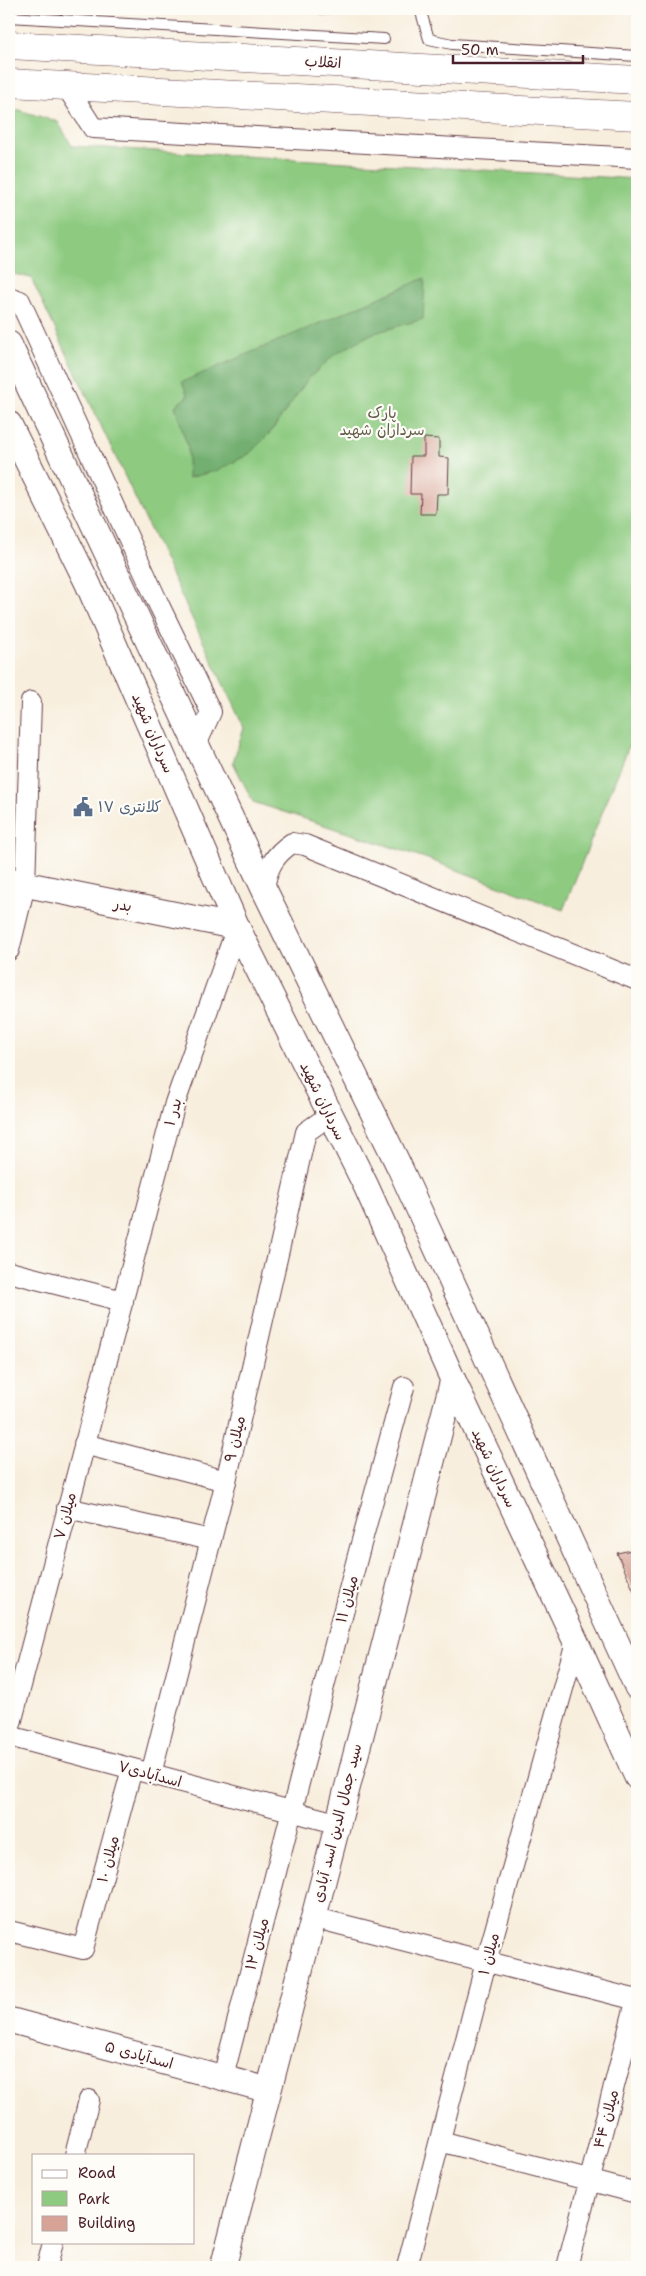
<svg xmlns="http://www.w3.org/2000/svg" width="646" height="2276" font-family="'Shantell Sans','Playpen Sans Arabic',sans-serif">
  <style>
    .green { fill: #8ecb81; stroke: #6c7556 }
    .forest { fill: #72af6f; stroke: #5e674d }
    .building { fill: #d7a397 }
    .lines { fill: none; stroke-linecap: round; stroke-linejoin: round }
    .service-casing { stroke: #643e46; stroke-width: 12 }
    .minor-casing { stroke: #643e46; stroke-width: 22 }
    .tertiary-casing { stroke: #643e46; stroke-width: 27 }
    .secondary-casing { stroke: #643e46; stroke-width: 29 }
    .service { stroke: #fff; stroke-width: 10 }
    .minor { stroke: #fff; stroke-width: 20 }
    .tertiary { stroke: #fff; stroke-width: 25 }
    .secondary { stroke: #fff; stroke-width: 28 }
    .labels { text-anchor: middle; stroke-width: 4.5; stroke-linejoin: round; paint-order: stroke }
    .street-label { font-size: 15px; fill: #4a1f2b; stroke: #fdfcf7 }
    .park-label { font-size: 15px; fill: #625b49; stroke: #fdfcf7 }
    .service-label { font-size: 15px; fill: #4e5e75; stroke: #fdfcf7; text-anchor: start }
  </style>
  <rect width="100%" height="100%" fill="#fdfcf7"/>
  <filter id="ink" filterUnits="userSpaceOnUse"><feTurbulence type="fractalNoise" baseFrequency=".02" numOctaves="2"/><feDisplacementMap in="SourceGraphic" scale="10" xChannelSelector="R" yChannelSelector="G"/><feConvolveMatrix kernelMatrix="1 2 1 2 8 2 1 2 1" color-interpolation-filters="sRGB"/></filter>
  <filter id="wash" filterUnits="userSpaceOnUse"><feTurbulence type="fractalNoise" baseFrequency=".0096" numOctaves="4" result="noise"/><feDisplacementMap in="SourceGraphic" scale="20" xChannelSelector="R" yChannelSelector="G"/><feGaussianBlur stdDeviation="1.12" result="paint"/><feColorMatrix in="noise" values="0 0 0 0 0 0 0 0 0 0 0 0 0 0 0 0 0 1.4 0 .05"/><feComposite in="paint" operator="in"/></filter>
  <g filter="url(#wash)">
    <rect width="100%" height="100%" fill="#f8eedd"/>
    <g class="green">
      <path d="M322,9H344L335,16L321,15Z"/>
      <path d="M9,107L58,122L72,146L637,179V726L563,910L425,858L253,802L233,762L244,728L31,278L9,273Z"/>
    </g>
    <path class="forest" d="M425,278L423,319L371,334L334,355L308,379L270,433L249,454L219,470L188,478V448L175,406L188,396L182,382Z"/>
    <g id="blocks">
      <g class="building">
        <path d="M424,438L439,439V457L449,458L448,494H437L436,514H420L421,494H410L411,456H424Z"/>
        <path d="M637,1549V1598L617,1553Z"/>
      </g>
    </g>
  </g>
  <g filter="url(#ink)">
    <use href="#blocks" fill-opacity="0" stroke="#643e46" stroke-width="1"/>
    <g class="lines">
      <defs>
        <g id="service">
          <path d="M420,9L429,39L452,44L637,56"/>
          <path d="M9,17L384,39"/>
        </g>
        <g id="minor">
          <path d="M66,86L93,128L637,158"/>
          <path d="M9,297L20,301L160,607L211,712L196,745"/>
          <path d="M264,889C267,868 274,855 292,843L305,845L637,980"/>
          <path d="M9,950L25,885L31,702"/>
          <path d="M9,1272L123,1301"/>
          <path d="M84,1444L226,1481"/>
          <path d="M67,1508L211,1540"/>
          <path d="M9,1731L175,1103L237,927"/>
          <path d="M9,1736L336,1823"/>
          <path d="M151,1774L226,1481L306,1132L330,1115"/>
          <path d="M312,1917L637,2000"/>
          <path d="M9,1931L83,1949L132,1769"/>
          <path d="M223,2077L358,1555L404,1387"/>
          <path d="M440,2141L637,2193"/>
          <path d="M75,2155L89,2100"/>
          <path d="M47,2267L53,2242"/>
          <path d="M407,2267L486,1962L576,1642"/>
          <path d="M567,2267L637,1998"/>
        </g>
        <g id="tertiary">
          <path d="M9,344L264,889L399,1166L637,1687"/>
          <path d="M9,424L88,584L237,927L366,1186L453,1380L576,1642L637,1777"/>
          <path d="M9,881L237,927"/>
          <path d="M9,2020L268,2090"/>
          <path d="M223,2267L453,1380"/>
        </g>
        <g id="secondary">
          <path d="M9,45L637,80"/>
          <path d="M9,83L637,116"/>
        </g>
      </defs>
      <use href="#service" class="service-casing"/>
      <use href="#minor" class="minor-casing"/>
      <use href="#tertiary" class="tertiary-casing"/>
      <use href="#secondary" class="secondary-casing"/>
      <use href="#service" class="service"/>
      <use href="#minor" class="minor"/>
      <use href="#tertiary" class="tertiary"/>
      <use href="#secondary" class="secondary"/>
    </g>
  </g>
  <defs>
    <symbol id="civic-bare" viewBox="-9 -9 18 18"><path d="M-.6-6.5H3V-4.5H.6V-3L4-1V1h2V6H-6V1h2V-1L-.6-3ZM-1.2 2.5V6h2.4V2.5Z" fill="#5c6f8a" stroke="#fdfcf7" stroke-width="2.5" paint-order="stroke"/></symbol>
  </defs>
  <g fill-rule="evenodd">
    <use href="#civic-bare" x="69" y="793" width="28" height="28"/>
  </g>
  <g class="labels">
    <g class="street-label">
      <text transform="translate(323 62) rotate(3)" y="5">انقلاب</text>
      <text transform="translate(153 733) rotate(67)" y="5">سرداران شهید</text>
      <text transform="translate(123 905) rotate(11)" y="5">بدر</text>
      <text transform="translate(323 1101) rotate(64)" y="5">سرداران شهید</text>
      <text transform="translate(173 1112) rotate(-74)" y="5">بدر ۱</text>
      <text transform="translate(235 1439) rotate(-77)" y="5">میلان ۹</text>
      <text transform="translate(494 1468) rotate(65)" y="5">سرداران شهید</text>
      <text transform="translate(65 1516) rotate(-75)" y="5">میلان ۷</text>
      <text transform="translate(347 1599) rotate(-75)" y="5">میلان ۱۱</text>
      <text transform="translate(150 1774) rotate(15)" y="5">اسدآبادی۷</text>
      <text transform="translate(337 1823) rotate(-76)" y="5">سید جمال الدین اسد آبادی</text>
      <text transform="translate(108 1859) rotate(-75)" y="5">میلان ۱۰</text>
      <text transform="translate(257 1944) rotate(-75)" y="5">میلان ۱۲</text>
      <text transform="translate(489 1954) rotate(-75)" y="5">میلان ۱</text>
      <text transform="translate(139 2055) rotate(15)" y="5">اسدآیادی ۵</text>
      <text transform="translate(606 2119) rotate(-75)" y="5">میلان ۴۴</text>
    </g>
    <g class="park-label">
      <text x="382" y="418">پارک<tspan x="382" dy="17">سرداران شهید</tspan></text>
    </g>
    <g class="service-label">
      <text x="98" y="812">کلانتری ۱۷</text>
    </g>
  </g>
  <rect width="646" height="2276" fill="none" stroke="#fdfcf7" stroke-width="30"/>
  <rect x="32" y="2154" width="162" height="90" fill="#fdfcf7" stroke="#b5a4a5"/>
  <rect x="42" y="2170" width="25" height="8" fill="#ffffff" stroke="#b5a4a5"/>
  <text x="78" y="2178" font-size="15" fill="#4a1f2b">Road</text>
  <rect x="42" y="2191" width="25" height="15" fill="#8ecb81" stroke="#b5a4a5"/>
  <text x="78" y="2204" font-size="15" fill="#4a1f2b">Park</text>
  <rect x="42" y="2216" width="25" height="15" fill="#d7a397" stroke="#b5a4a5"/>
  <text x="78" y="2228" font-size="15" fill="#4a1f2b">Building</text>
  <path d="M453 55v8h130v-8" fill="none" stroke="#4a1f2b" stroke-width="2.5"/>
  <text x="461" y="55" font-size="15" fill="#4a1f2b" stroke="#fdfcf7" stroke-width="4" paint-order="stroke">50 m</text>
</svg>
